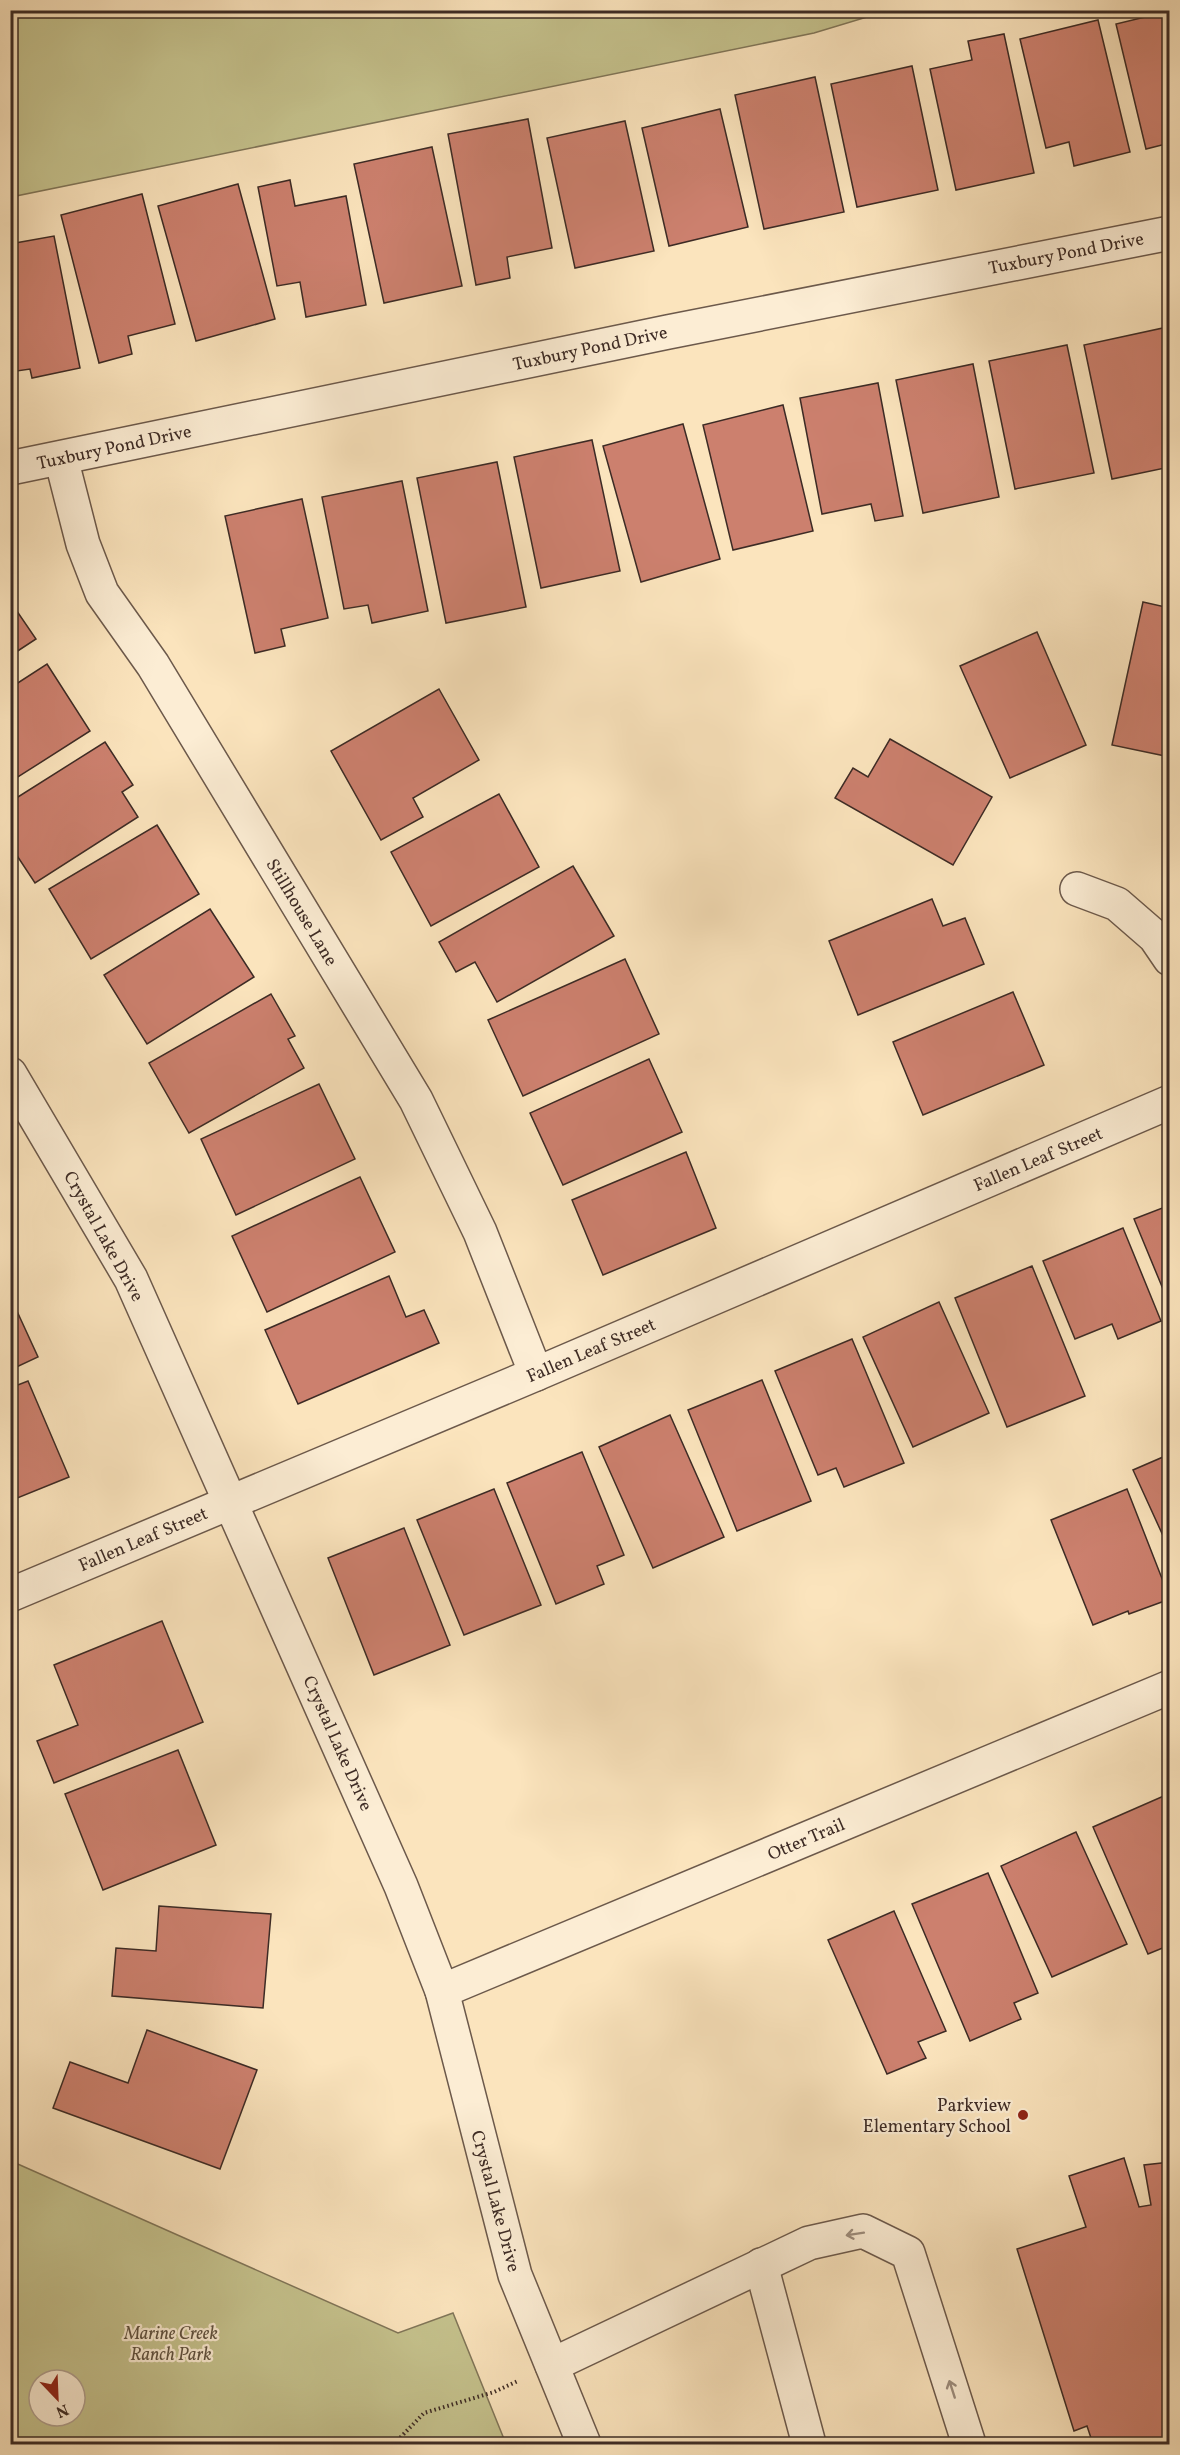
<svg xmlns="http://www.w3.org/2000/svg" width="1180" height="2455" font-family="Vollkorn,serif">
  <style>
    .green { fill: #c5c28d; stroke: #817659; stroke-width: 1.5; fill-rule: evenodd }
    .building { fill: #cc806e; stroke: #3d2b25; stroke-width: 1.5 }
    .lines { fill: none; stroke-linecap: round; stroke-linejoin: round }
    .minor-casing { stroke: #6c594b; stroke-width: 36 }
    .path { stroke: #3d2b25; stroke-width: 4; stroke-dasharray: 1.5 3; stroke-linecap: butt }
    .minor { stroke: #fcedd4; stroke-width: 33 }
    .oneway { stroke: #9c8c7c }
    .poi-dot { fill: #8f2418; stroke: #fcedd4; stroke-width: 2 }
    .labels { text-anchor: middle; stroke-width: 4.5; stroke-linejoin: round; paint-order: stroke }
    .street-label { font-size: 18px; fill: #3d2b25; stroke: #fcedd4 }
    .poi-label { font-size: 18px; fill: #3d2b25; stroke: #fcedd4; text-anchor: end }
    .park-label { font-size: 18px; font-style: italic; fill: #5f513f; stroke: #fcedd4 }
  </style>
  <rect width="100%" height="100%" fill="#fbe4bd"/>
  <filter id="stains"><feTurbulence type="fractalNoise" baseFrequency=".00333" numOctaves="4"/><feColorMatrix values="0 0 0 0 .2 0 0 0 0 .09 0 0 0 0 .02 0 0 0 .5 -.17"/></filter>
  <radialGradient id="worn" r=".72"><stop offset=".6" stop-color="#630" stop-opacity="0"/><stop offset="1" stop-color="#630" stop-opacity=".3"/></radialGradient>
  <g class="green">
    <path d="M11,10H887V11L814,33L11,197Z"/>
    <path d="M11,2161L398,2333L453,2313L506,2444H11ZM39,2380H75V2416H39Z"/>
  </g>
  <g class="building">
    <path d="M1170,11V143L1146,149L1116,24Z"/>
    <path d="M1098,20L1130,152L1074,166L1069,142L1046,148L1020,39Z"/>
    <path d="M1004,34L1034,173L956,190L930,69L972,60L968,41Z"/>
    <path d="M912,66L938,190L857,207L831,84Z"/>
    <path d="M815,77L844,212L764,229L735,95Z"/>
    <path d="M720,109L748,227L669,246L642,128Z"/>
    <path d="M528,119L552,248L507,257L510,278L476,285L448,134Z"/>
    <path d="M625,121L654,251L575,268L547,138Z"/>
    <path d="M432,147L462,286L384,303L354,164Z"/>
    <path d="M290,180L295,206L346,196L366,305L306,317L300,282L277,286L258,187Z"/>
    <path d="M238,184L275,319L196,341L158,206Z"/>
    <path d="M142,194L175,324L128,336L132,354L99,363L61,215Z"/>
    <path d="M54,236L80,368L32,378L30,369L10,372V244Z"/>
    <path d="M1163,328L1170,357V467L1112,479L1084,345Z"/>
    <path d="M1067,345L1094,473L1015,489L989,361Z"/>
    <path d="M973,364L999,497L923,513L896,380Z"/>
    <path d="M878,383L903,516L875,521L871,504L822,514L800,398Z"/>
    <path d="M783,405L813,531L733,550L703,425Z"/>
    <path d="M683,424L720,559L641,582L603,446Z"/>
    <path d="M592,440L620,571L541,588L514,457Z"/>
    <path d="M497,462L526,607L446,623L417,478Z"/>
    <path d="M402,481L428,611L372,623L368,605L344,609L322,497Z"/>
    <path d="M302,499L328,618L281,629L285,646L255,653L225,516Z"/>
    <path d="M10,601L36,639L10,656Z"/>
    <path d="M1143,602L1170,608V757L1112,745Z"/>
    <path d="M1037,632L1086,745L1010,778L960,666Z"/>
    <path d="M47,664L90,731L10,782V688Z"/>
    <path d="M439,689L479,760L413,798L423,817L381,840L331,751Z"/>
    <path d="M890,739L992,797L953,865L835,798L853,768L868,777Z"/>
    <path d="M105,742L133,785L122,792L138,817L35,883L10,845V802Z"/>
    <path d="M499,794L539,867L431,926L391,852Z"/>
    <path d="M157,825L199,894L91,959L49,889Z"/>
    <path d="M573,866L614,936L497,1002L475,962L456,972L439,942Z"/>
    <path d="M932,899L943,926L965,918L984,964L858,1015L829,941Z"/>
    <path d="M210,909L254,977L147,1044L104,975Z"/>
    <path d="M625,959L659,1034L523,1096L488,1020Z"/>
    <path d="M1013,992L1044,1065L923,1115L893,1042Z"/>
    <path d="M271,994L295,1036L288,1039L304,1068L189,1133L149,1063Z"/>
    <path d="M649,1059L682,1132L563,1185L530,1113Z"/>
    <path d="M319,1084L355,1159L236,1215L201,1139Z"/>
    <path d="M686,1152L716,1228L603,1275L572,1200Z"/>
    <path d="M360,1177L395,1252L267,1312L232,1236Z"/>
    <path d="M1170,1205V1306L1134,1219Z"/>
    <path d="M1123,1228L1161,1321L1118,1339L1112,1324L1075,1339L1043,1261Z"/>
    <path d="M1032,1266L1085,1396L1007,1427L955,1298Z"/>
    <path d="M389,1276L406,1317L424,1310L439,1343L298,1404L265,1330Z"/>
    <path d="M10,1296L38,1357L10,1370Z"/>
    <path d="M939,1302L989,1413L913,1447L863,1337Z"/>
    <path d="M852,1339L904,1463L844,1487L836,1468L818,1475L775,1371Z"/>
    <path d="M762,1380L811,1501L737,1531L688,1410Z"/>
    <path d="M28,1381L69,1477L10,1501V1388Z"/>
    <path d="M670,1415L724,1537L653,1568L599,1447Z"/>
    <path d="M582,1452L624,1555L597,1566L604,1584L556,1604L507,1483Z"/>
    <path d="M1170,1454V1551L1133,1470Z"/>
    <path d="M494,1489L541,1605L464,1635L417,1520Z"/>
    <path d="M1127,1489L1170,1599L1129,1614L1128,1611L1093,1625L1051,1520Z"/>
    <path d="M404,1528L450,1645L374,1675L328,1558Z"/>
    <path d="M162,1621L203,1722L54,1783L37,1741L78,1725L54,1665Z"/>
    <path d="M178,1750L216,1845L103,1890L65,1794Z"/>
    <path d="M1166,1795L1170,1803V1945L1148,1954L1093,1827Z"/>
    <path d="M1076,1832L1127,1944L1052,1977L1001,1866Z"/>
    <path d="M988,1873L1038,1993L1014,2003L1021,2019L970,2041L912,1904Z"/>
    <path d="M159,1906L271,1914L263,2008L112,1996L116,1948L156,1951Z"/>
    <path d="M894,1911L946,2031L918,2042L926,2058L887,2074L828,1940Z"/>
    <path d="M147,2030L257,2070L220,2169L53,2108L70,2062L128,2083Z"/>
    <path d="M1124,2158L1139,2207L1151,2205L1144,2165L1170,2162V2444H1093L1087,2426L1074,2431L1017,2249L1086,2227L1069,2176Z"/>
  </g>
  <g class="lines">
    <defs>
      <g id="minor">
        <path d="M61,458L83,544L102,593L153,665L416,1100L480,1232L536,1374"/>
        <path d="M10,468L668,332L1170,233"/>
        <path d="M1077,889L1117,904L1155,937L1170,959"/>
        <path d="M10,1074L131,1279L401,1886L442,1991L515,2275L584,2444"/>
        <path d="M10,1595L536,1374L1170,1102"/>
        <path d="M442,1991L1170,1687"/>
        <path d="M761,2265L809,2444"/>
        <path d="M552,2365L809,2243L863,2231L908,2253L969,2444"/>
      </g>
    </defs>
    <use href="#minor" class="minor-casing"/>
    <path class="path" d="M394,2444L424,2413L494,2392L518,2381"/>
    <use href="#minor" class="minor"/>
  </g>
  <defs><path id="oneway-shaft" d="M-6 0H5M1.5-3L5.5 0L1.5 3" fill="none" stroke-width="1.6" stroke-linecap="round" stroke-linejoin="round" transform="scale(1.5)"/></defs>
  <g class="oneway">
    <use href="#oneway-shaft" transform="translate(855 2234) rotate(171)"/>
    <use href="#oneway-shaft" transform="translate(952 2389) rotate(-108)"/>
  </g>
  <circle class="poi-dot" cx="1023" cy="2115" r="6"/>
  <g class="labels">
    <g class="street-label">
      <text transform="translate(1066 253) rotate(-11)" y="6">Tuxbury Pond Drive</text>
      <text transform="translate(590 348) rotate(-12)" y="6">Tuxbury Pond Drive</text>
      <text transform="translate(114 447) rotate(-12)" y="6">Tuxbury Pond Drive</text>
      <text transform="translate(302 912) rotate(59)" y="6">Stillhouse Lane</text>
      <text transform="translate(1038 1159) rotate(-23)" y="6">Fallen Leaf Street</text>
      <text transform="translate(104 1236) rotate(61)" y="6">Crystal Lake Drive</text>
      <text transform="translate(591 1350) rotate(-23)" y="6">Fallen Leaf Street</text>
      <text transform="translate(143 1539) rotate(-23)" y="6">Fallen Leaf Street</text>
      <text transform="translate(338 1743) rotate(66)" y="6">Crystal Lake Drive</text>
      <text transform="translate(806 1839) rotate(-23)" y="6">Otter Trail</text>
      <text transform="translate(496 2201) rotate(75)" y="6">Crystal Lake Drive</text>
    </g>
    <g class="poi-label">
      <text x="1011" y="2111">Parkview<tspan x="1011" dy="21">Elementary School</tspan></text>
    </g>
    <g class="park-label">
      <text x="171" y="2339">Marine Creek<tspan x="171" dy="21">Ranch Park</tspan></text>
    </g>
  </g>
  <rect width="1180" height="2455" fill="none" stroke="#fbe4bd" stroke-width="36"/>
  <rect x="12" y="12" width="1156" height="2431" fill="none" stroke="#3d2b25" stroke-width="3"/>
  <rect x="18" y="18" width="1144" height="2419" fill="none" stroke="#3d2b25" stroke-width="1.5"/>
  <g transform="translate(57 2398) rotate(157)"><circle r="28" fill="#fcedd4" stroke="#b09f8e" stroke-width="1.5"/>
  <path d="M0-4.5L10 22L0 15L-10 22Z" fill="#8f2418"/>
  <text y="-9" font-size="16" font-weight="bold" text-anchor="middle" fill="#3d2b25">N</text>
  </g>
  <rect width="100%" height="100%" filter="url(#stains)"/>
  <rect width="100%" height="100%" fill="url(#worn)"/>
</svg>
